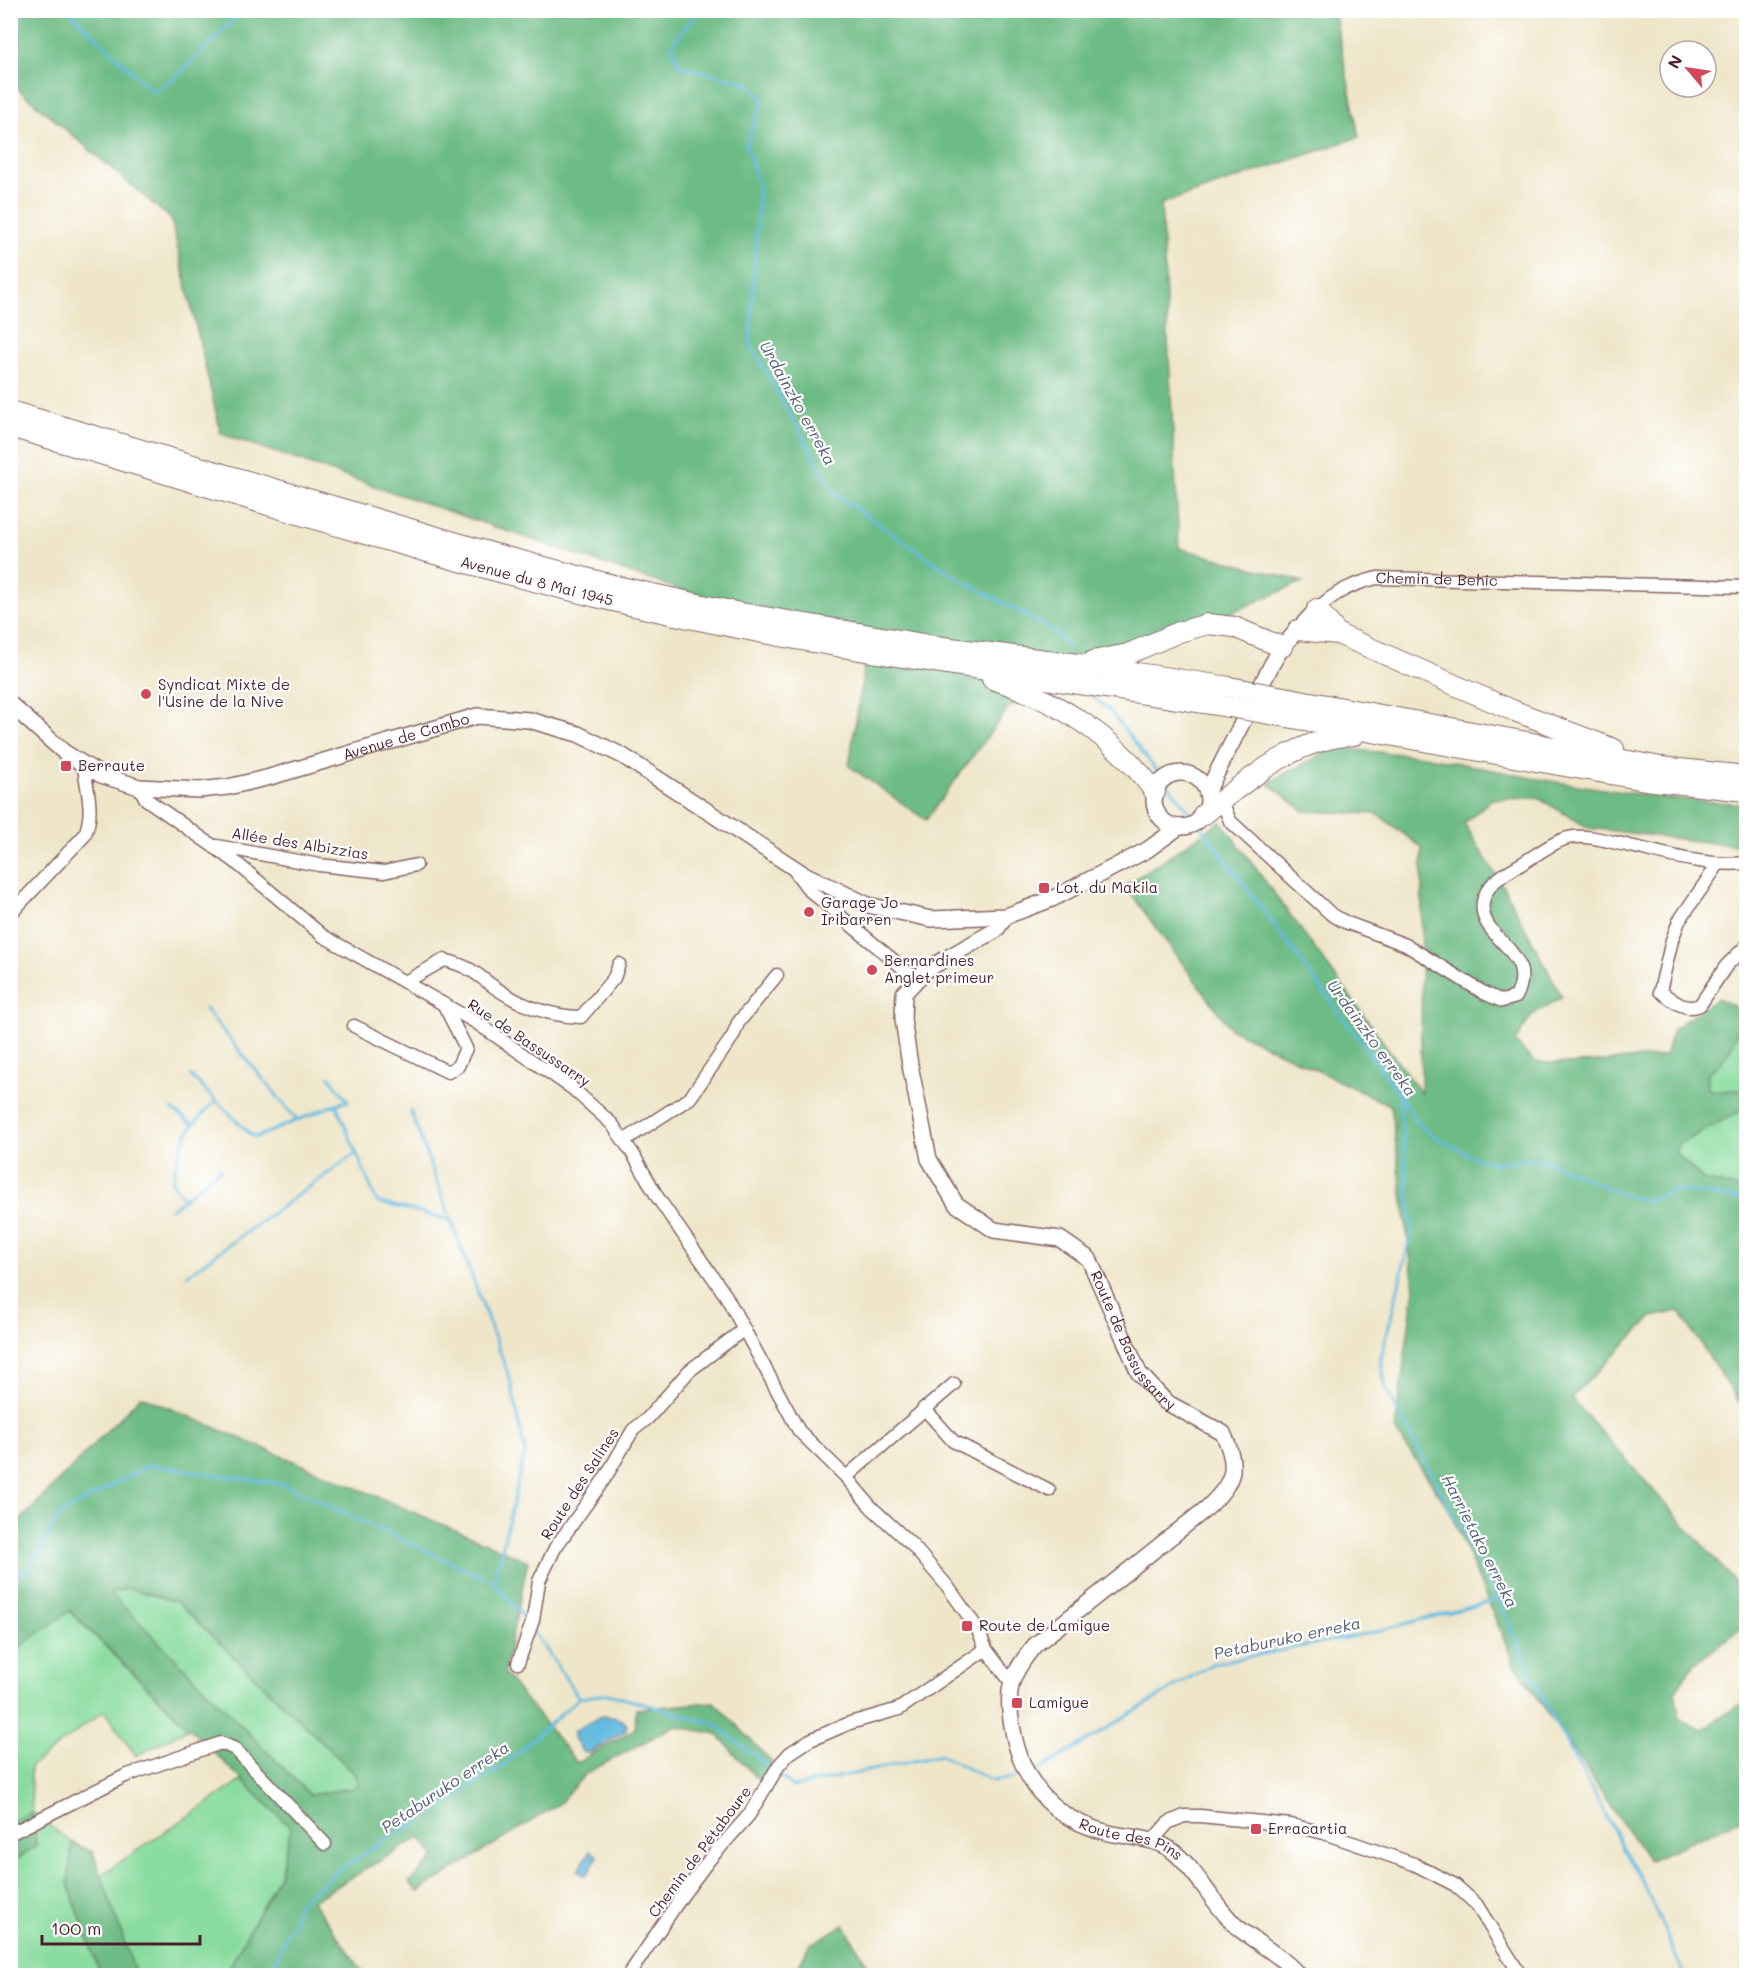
<svg xmlns="http://www.w3.org/2000/svg" width="1757" height="1986" font-family="Mali,sans-serif">
  <style>
    .green { fill: #89dc9e; stroke: #6a7e64; stroke-width: 1.5 }
    .forest { fill: #6ebc85; stroke: #5c6e58; stroke-width: 1.5; fill-rule: evenodd }
    .water { fill: #63bbe0; stroke: #566d86; stroke-width: 1.5 }
    .lines { fill: none; stroke-linecap: round; stroke-linejoin: round }
    .stream { stroke: #63bbe0; stroke-width: 3 }
    .minor-casing { stroke: #846562; stroke-width: 15 }
    .tertiary-casing { stroke: #846562; stroke-width: 18 }
    .trunk-casing { stroke: #846562; stroke-width: 22 }
    .minor { stroke: #fff; stroke-width: 12 }
    .tertiary { stroke: #fff; stroke-width: 15 }
    .trunk { stroke: #fff; stroke-width: 20 }
    .trunk-bridge-casing { stroke: #846562; stroke-width: 22; stroke-linecap: butt }
    .trunk-bridge { stroke: #fff; stroke-width: 20 }
    .poi-dot { fill: #d1495b; stroke: #fff; stroke-width: 2 }
    .labels { text-anchor: middle; stroke-width: 4.5; stroke-linejoin: round; paint-order: stroke }
    .street-label { font-size: 15px; fill: #4a1f2b; stroke: #fff }
    .poi-label { font-size: 15px; fill: #4a1f2b; stroke: #fff; text-anchor: start }
    .water-label { font-size: 16px; font-style: italic; fill: #545d73; stroke: #fff }
  </style>
  <rect width="100%" height="100%" fill="#fff"/>
  <filter id="ink" filterUnits="userSpaceOnUse"><feTurbulence type="fractalNoise" baseFrequency=".0167" numOctaves="2"/><feDisplacementMap in="SourceGraphic" scale="12" xChannelSelector="R" yChannelSelector="G"/><feConvolveMatrix kernelMatrix="1 2 1 2 8 2 1 2 1" color-interpolation-filters="sRGB"/></filter>
  <filter id="wash" filterUnits="userSpaceOnUse"><feTurbulence type="fractalNoise" baseFrequency=".008" numOctaves="4" result="noise"/><feDisplacementMap in="SourceGraphic" scale="24" xChannelSelector="R" yChannelSelector="G"/><feGaussianBlur stdDeviation="1.35" result="paint"/><feColorMatrix in="noise" values="0 0 0 0 0 0 0 0 0 0 0 0 0 0 0 0 0 1.4 0 .05"/><feComposite in="paint" operator="in"/></filter>
  <g filter="url(#wash)">
    <rect width="100%" height="100%" fill="#efe6c9"/>
    <g class="green">
      <path d="M1746,1018V1191L1691,1185L1642,1100Z"/>
      <path d="M128,1588L177,1602L355,1774L358,1787L310,1795L110,1593Z"/>
      <path d="M69,1611L189,1728L136,1756L104,1711L30,1767L32,1812L72,1843L68,1884L101,1975H11V1863L36,1846L32,1813L11,1822L10,1653Z"/>
      <path d="M242,1780L291,1828L280,1874L225,1975H136L101,1875Z"/>
    </g>
    <g class="forest">
      <path d="M11,11H1334L1359,137L1161,204L1179,548L1303,582L1009,707L926,820L849,766L866,653L221,434L171,219L11,83Z"/>
      <path d="M1333,748L1424,756L1532,778L1662,798L1746,804V847L1589,828L1538,798L1492,799L1464,823L1505,890L1562,997L1532,1015L1515,1042L1534,1062L1570,1064L1665,1056L1673,1029L1718,998L1739,1009C1739,1039 1730,1056 1708,1074V1089L1720,1091L1746,1089V1108L1679,1144L1675,1152L1703,1180L1746,1190V1412L1679,1311L1652,1317L1571,1398L1746,1594V1625L1693,1665L1675,1692L1680,1719L1702,1730L1746,1701V1817L1648,1861L1514,1663L1449,1509L1395,1430L1414,1288L1391,1106L1231,1029L1125,886L1221,821L1421,1093L1422,848L1377,814L1304,811L1268,783Z"/>
      <path d="M141,1396L528,1561L504,1673L577,1763L635,1729L636,1709L714,1702L772,1762L760,1782L717,1734L674,1726L585,1774L560,1803L418,1892L409,1882L435,1857L420,1837L312,1901L365,1975H225L280,1874L291,1828L70,1611L11,1653V1530ZM128,1588L177,1602L355,1774L358,1787L310,1795L110,1593Z"/>
      <path d="M32,1812L36,1846L11,1863V1822Z"/>
      <path d="M72,1843L93,1852L136,1975H101L68,1884Z"/>
      <path d="M844,1925L871,1971L868,1975H794L809,1945Z"/>
    </g>
    <g class="water">
      <path d="M601,1716C611,1717 621,1717 627,1725L625,1731L589,1753L583,1752L574,1738V1731Z"/>
      <path d="M590,1851L598,1856L586,1876L578,1871Z"/>
    </g>
    <g class="lines">
      <g class="stream">
        <path d="M68,10L153,92L174,79L244,10"/>
        <path d="M700,10L672,44L679,66L746,82L763,100L746,145L759,187L750,344L835,494L951,574L1054,631L1068,646"/>
        <path d="M1089,694L1109,710L1196,820L1399,1093L1417,1123L1434,1136L1473,1157L1494,1163L1533,1159L1552,1163L1615,1192L1646,1201L1676,1190L1746,1200"/>
        <path d="M205,1009L297,1120"/>
        <path d="M191,1076L251,1135L257,1137L336,1104L377,1202L451,1220"/>
        <path d="M329,1076L348,1101L336,1104"/>
        <path d="M1399,1093L1412,1230L1381,1359L1385,1386L1498,1600L1548,1709L1646,1889L1685,1976"/>
        <path d="M172,1109L192,1124"/>
        <path d="M410,1110L510,1379L525,1452L494,1582"/>
        <path d="M184,1199L172,1182C183,1138 183,1132 216,1101"/>
        <path d="M171,1209L221,1168"/>
        <path d="M187,1275L356,1153"/>
        <path d="M10,1578L28,1570L60,1514L150,1465L282,1484L494,1582L529,1624"/>
        <path d="M534,1632L579,1698"/>
        <path d="M1034,1773L1212,1664L1365,1634L1498,1600"/>
        <path d="M779,1775L793,1787L941,1755L992,1781L1014,1778"/>
        <path d="M270,1976L286,1934L293,1924L298,1904L306,1895L316,1889L341,1867L353,1862L379,1843L409,1828L505,1764L579,1698L608,1694L715,1724L770,1768"/>
      </g>
    </g>
  </g>
  <g filter="url(#ink)">
    <g class="lines">
      <defs>
        <g id="minor">
          <path id="s1" d="M1317,609C1336,592 1352,584 1377,578L1746,587"/>
          <path d="M139,787L146,799L233,860L323,936L477,1023L572,1088L612,1124L633,1154L658,1198L726,1296L799,1431L846,1477L871,1507L913,1546L948,1587L977,1628L986,1649L1010,1681"/>
          <path d="M1222,801L1230,821L1331,914L1345,922L1406,945L1484,993L1502,1001L1516,997C1540,950 1477,940 1483,902C1486,884 1502,876 1516,867C1532,859 1551,842 1568,838C1587,834 1607,841 1626,845C1666,854 1705,867 1746,863"/>
          <path d="M217,846L319,865L384,872L416,865"/>
          <path d="M1717,866L1679,921L1672,940L1660,991C1672,1000 1685,1012 1700,1005L1726,966L1746,946"/>
          <path d="M794,870L809,890L916,979"/>
          <path d="M10,914L84,836C95,814 87,791 84,767"/>
          <path d="M405,982L444,960C477,968 478,978 505,994C529,1009 552,1016 581,1017L614,978L619,964"/>
          <path d="M354,1026L448,1072L458,1066L466,1048L444,1005"/>
          <path d="M625,1140L690,1098L733,1036L738,1023L777,975"/>
          <path d="M924,1408L953,1441L1049,1490"/>
          <path d="M846,1477L954,1384"/>
          <path d="M518,1663L533,1620L539,1581L555,1548L605,1478L633,1430L648,1418L689,1371L743,1330"/>
          <path d="M10,1834L125,1776L221,1743L235,1749L325,1844"/>
          <path d="M1153,1840L1168,1823L1184,1816H1200L1291,1825L1324,1833L1414,1864L1455,1885L1476,1904L1521,1976"/>
          <path d="M628,1976L682,1896L709,1860L749,1815L779,1765L790,1753L810,1740L850,1723L899,1709L986,1649"/>
        </g>
        <g id="tertiary">
          <path id="s2" d="M10,704L65,753L101,775L139,787L199,790L228,787L270,777L477,716L529,720L578,734L623,756L802,873L868,905L931,919L1006,916L1052,899L1147,850L1179,827"/>
          <circle cx="1181" cy="800" r="27"/>
          <path d="M1207,792L1272,664L1282,647L1317,609"/>
          <path id="s3" d="M1006,916L996,930L926,970L904,993L903,1019L910,1065L929,1159L956,1204L994,1230L1060,1239L1089,1259L1139,1373L1166,1402L1223,1433C1239,1467 1235,1482 1207,1508L1035,1645C1009,1676 1005,1691 1013,1731C1023,1786 1055,1820 1109,1833C1132,1838 1154,1837 1174,1852C1198,1872 1212,1903 1235,1925C1255,1943 1282,1955 1299,1976"/>
        </g>
        <g id="trunk">
          <path d="M10,411L495,554L616,586L735,612L935,646L1078,664L1229,687"/>
          <path id="s4" d="M10,427C208,485 409,552 609,600C813,649 1022,674 1229,707"/>
          <path d="M1317,609L1338,634L1512,710L1614,749"/>
          <path d="M1298,630L1338,634"/>
          <path d="M1093,661L1128,654L1179,632L1208,624L1234,627L1282,647"/>
          <path d="M992,679C1056,699 1115,737 1155,792"/>
          <path d="M1289,698L1661,767L1746,776"/>
          <path d="M1287,717L1645,780L1746,791"/>
          <path d="M1203,815C1249,779 1294,739 1354,735"/>
        </g>
      </defs>
      <use href="#minor" class="minor-casing"/>
      <use href="#tertiary" class="tertiary-casing"/>
      <use href="#trunk" class="trunk-casing"/>
      <use href="#minor" class="minor"/>
      <use href="#tertiary" class="tertiary"/>
      <use href="#trunk" class="trunk"/>
      <defs>
        <g id="trunk-bridge">
          <path d="M1229,687L1289,698"/>
          <path d="M1229,707L1287,717"/>
        </g>
      </defs>
      <use href="#trunk-bridge" class="trunk-bridge-casing"/>
      <use href="#trunk-bridge" class="trunk-bridge"/>
    </g>
  </g>
  <g class="poi-dot">
    <circle cx="146" cy="694" r="6"/>
    <rect x="60" y="760" width="12" height="12" rx="3"/>
    <rect x="1038" y="882" width="12" height="12" rx="3"/>
    <circle cx="809" cy="912" r="6"/>
    <circle cx="872" cy="970" r="6"/>
    <rect x="961" y="1620" width="12" height="12" rx="3"/>
    <rect x="1011" y="1697" width="12" height="12" rx="3"/>
    <rect x="1250" y="1823" width="12" height="12" rx="3"/>
  </g>
  <g class="labels">
    <g class="street-label">
      <text dy="5" stroke="none"><textPath href="#s4" startOffset="549">Avenue du 8 Mai 1945</textPath></text>
      <text dy="5" stroke="none"><textPath href="#s1" startOffset="128">Chemin de Behic</textPath></text>
      <text dy="5" stroke="none"><textPath href="#s2" startOffset="430">Avenue de Cambo</textPath></text>
      <text transform="translate(300 844) rotate(9)" y="5">Allée des Albizzias</text>
      <text transform="translate(529 1043) rotate(34)" y="5">Rue de Bassussarry</text>
      <text dy="5" stroke="none"><textPath href="#s3" startOffset="592">Route de Bassussarry</textPath></text>
      <text transform="translate(580 1484) rotate(-57)" y="5">Route des Salines</text>
      <text dy="5" stroke="none"><textPath href="#s3" startOffset="1298">Route des Pins</textPath></text>
      <text transform="translate(700 1852) rotate(-53)" y="5">Chemin de Pétaboure</text>
    </g>
    <g class="poi-label">
      <text x="158" y="690">Syndicat Mixte de<tspan x="158" dy="17">l'Usine de la Nive</tspan></text>
      <text x="78" y="771">Berraute</text>
      <text x="1056" y="893">Lot. du Makila</text>
      <text x="821" y="908">Garage Jo<tspan x="821" dy="17">Iribarren</tspan></text>
      <text x="884" y="966">Bernardines<tspan x="884" dy="17">Anglet primeur</tspan></text>
      <text x="979" y="1631">Route de Lamigue</text>
      <text x="1029" y="1708">Lamigue</text>
      <text x="1268" y="1834">Erracartia</text>
    </g>
    <g class="water-label">
      <text transform="translate(798 403) rotate(61)" y="6">Urdainzko erreka</text>
      <text transform="translate(1372 1038) rotate(54)" y="6">Urdainzko erreka</text>
      <text transform="translate(1480 1541) rotate(63)" y="6">Harrietako erreka</text>
      <text transform="translate(1287 1638) rotate(-12)" y="6">Petaburuko erreka</text>
      <text transform="translate(445 1787) rotate(-34)" y="6">Petaburuko erreka</text>
    </g>
  </g>
  <rect width="1757" height="1986" fill="none" stroke="#fff" stroke-width="36"/>
  <g transform="translate(1688 69) rotate(299)"><circle r="28" fill="#ffffff" stroke="#b7a5aa" stroke-width="1.5"/>
  <path d="M0-4.5L10 22L0 15L-10 22Z" fill="#d1495b"/>
  <text y="-9" font-size="16" font-weight="bold" text-anchor="middle" fill="#4a1f2b">N</text>
  </g>
  <path d="M42 1935v9h158v-9" fill="none" stroke="#4a1f2b" stroke-width="3"/>
  <text x="51" y="1935" font-size="18" fill="#4a1f2b" stroke="#ffffff" stroke-width="4.5" paint-order="stroke">100 m</text>
</svg>
